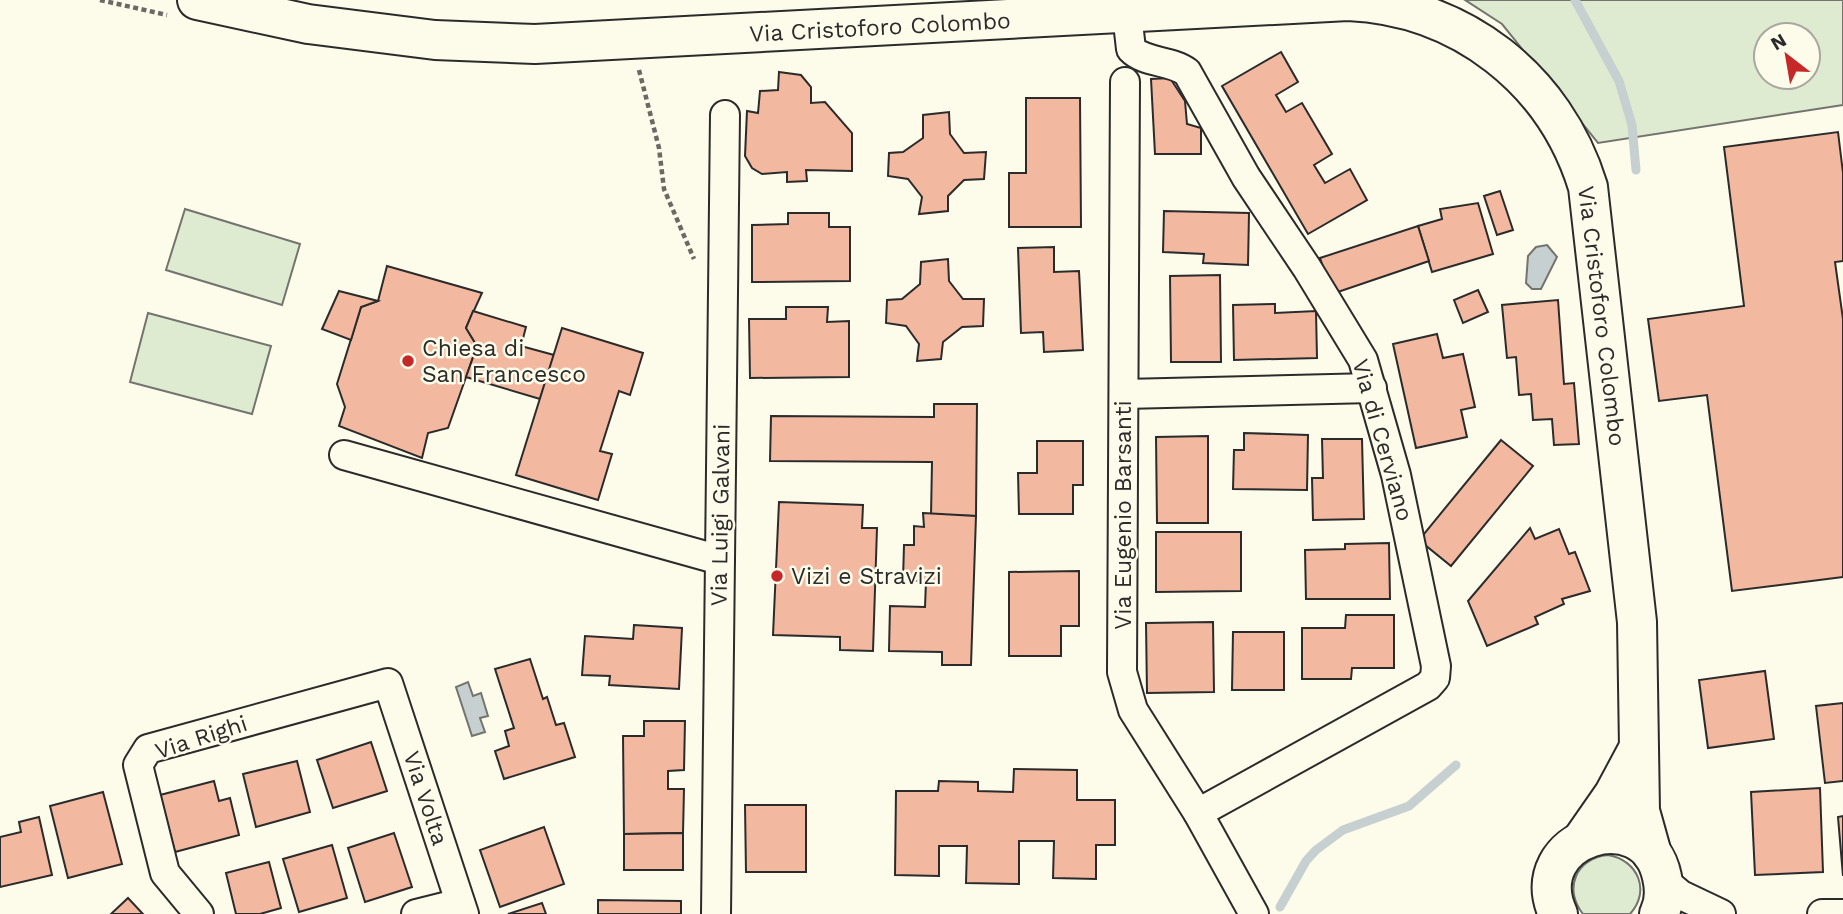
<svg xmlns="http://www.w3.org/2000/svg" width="1843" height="914" font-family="'Work Sans',sans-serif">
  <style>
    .green { fill: #deebd1; stroke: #74746e; stroke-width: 2; fill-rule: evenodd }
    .water { fill: #c7d0d0; stroke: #74746e; stroke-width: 2 }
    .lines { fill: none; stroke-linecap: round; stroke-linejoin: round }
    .stream { stroke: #c7d0d0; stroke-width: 9 }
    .building { fill: #f2b8a0; stroke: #2b2b2b; stroke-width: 2 }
    .minor-casing { stroke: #2b2b2b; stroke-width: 32 }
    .secondary-casing { stroke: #2b2b2b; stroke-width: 42 }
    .path { stroke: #6a6964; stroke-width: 4.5; stroke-dasharray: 5 3.5; stroke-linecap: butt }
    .minor { stroke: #fdfbea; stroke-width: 28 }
    .secondary { stroke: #fdfbea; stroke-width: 38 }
    .poi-dot { fill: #c62828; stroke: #fdfbea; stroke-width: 2.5 }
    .labels { text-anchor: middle; stroke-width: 5; stroke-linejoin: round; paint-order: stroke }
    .street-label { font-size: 23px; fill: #2b2b2b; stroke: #fdfbea }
    .poi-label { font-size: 23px; fill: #2b2b2b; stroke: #fdfbea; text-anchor: start }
  </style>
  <rect width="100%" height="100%" fill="#fdfbea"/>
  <g class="green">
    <path d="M1465,0H1843V105L1598,143L1502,24ZM1766,35H1808V77H1766Z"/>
    <path d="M185,209L300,244L282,305L166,270Z"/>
    <path d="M148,313L271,346L252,414L130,382Z"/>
    <path d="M1608,855C1638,860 1651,891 1630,914H1583C1563,889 1576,858 1608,855Z"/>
  </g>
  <g class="water">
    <path d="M1547,245L1557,257L1541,289H1532L1526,283L1528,256L1536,247Z"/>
    <path d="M468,682L473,696L481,693L488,716L480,718L485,732L472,736L456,687Z"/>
  </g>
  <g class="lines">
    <g class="stream">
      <path d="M1575,0L1619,81L1632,125L1636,170"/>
      <path d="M1280,907L1306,861L1316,850L1343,830L1409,806L1456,765"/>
    </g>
  </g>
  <g class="building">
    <path d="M1281,52L1298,82L1276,95L1286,112L1302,103L1332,154L1314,165L1325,183L1350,169L1367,200L1308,234L1222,86Z"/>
    <path d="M779,72L801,75L811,87V103L825,102L852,133V171L806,170L807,181L787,182V172L762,174L752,168L745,156L747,111L758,113L760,91L778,90Z"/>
    <path d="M1170,78L1185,101L1187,124L1201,128V154H1155L1151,79Z"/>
    <path d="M1026,98H1080L1081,227H1009V173H1026Z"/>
    <path d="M949,112L950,134L964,153L986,152L984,179L964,180L948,196V211L919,214L922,197L908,179L888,176L889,153L903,152L923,138V115Z"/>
    <path d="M1838,132L1843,173V261L1835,262L1843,319V577L1732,591L1707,395L1659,401L1648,319L1744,306L1724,147Z"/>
    <path d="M1500,191L1513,230L1497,235L1484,196Z"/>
    <path d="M1478,203L1493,254L1432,272L1418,226L1442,219L1440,209Z"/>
    <path d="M1164,211L1249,213L1248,265L1203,263L1204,254L1163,252Z"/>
    <path d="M788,213H829V227H850V281L752,282V225L788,224Z"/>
    <path d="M1418,226L1429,261L1332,294L1320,258Z"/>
    <path d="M1054,247V272L1079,271L1083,350L1044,352L1043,332L1021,333L1018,248Z"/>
    <path d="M948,259L949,281L963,299H984L983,326L962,327L943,342L941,359L917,361L919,344L906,326L886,323L887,300L902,299L920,284L921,262Z"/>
    <path d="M387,266L482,293L466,328L477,346L448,428L428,433L422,458L339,426L345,407L337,384L361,307L378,301Z"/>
    <path d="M1220,275L1221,362H1171L1170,276Z"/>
    <path d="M1478,290L1488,312L1463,323L1454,300Z"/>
    <path d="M339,291L378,301L361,307L351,340L322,329Z"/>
    <path d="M1558,300L1564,384L1574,383L1579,444L1554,445L1552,419L1533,420L1531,394L1519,395L1516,357L1507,358L1502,305Z"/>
    <path d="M1275,304V313L1316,311L1317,358L1234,360L1233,305Z"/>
    <path d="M786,307H828L827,322L849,321V377L750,378L749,319H786Z"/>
    <path d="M473,311L526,327L521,346L554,355L540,399L466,377L477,346L466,328Z"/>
    <path d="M562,328L643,353L630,395L619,391L600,451L612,454L598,500L516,475Z"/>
    <path d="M1437,334L1443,358L1463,354L1475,407L1461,410L1467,437L1416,448L1393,344Z"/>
    <path d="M934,404H977L976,516L931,515L932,462L770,461L771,416L934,417Z"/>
    <path d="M1244,433L1308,435L1307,490L1233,489L1234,450H1244Z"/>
    <path d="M1208,436V523H1157L1156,437Z"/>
    <path d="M1322,439H1362L1364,519L1313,520L1312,478H1323Z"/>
    <path d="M1501,440L1533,466L1451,566L1419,540Z"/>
    <path d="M1037,441H1083V485H1073V514H1019L1018,473H1037Z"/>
    <path d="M779,502L863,505L862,528H877L873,651L840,650V637L773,635Z"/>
    <path d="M923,513L976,516L971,665H942V652L889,651L890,606L925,607L926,581L903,580L904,545H914V526L924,527Z"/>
    <path d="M1530,528L1535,539L1559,529L1569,554L1575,552L1590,591L1562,599L1564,604L1535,617L1538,624L1487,646L1468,601Z"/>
    <path d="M1156,532H1241V591L1156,592Z"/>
    <path d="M1389,543L1390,599H1306L1305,550L1345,549V544Z"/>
    <path d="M1079,571V626H1061V656H1009V572Z"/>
    <path d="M1346,615H1394V668H1352L1351,679H1302V628H1345Z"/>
    <path d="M1213,622L1214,692L1147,693L1146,623Z"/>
    <path d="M634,625L682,628L679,689L609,685L610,676L582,675L585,636L633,639Z"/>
    <path d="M1233,632H1284V690H1232Z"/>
    <path d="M530,659L543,699L547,697L556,725L564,723L575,757L504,779L495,751L509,746L505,731L514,728L495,669Z"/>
    <path d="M1765,671L1774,739L1708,748L1699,680Z"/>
    <path d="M1843,703V781L1825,783L1816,706Z"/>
    <path d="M644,721H685L684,770L668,771V789H684L683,833L624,834L623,736H644Z"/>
    <path d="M371,742L387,791L333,808L317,760Z"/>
    <path d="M297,761L310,812L256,827L243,774Z"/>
    <path d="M1014,769L1077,770V800H1115V845H1096V879L1053,878L1054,841H1019V884L966,883L967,846H939V876L895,875L896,791H938L939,781L978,782V791L1013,792Z"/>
    <path d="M214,781L219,801L230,798L239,835L175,852L160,795Z"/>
    <path d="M1820,788L1823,872L1755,875L1751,792Z"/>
    <path d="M103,792L122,864L68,878L50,806Z"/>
    <path d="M745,805H806V872H746Z"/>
    <path d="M1843,816V876L1838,817Z"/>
    <path d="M39,817L52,875L0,887V837L21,832L19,822Z"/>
    <path d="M544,827L564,884L500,907L480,850Z"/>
    <path d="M394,833L412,887L365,902L348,848Z"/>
    <path d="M683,833V870H624V834Z"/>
    <path d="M332,845L347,898L299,912L283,859Z"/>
    <path d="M269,862L281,908L260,914H236L226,873Z"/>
    <path d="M128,898L143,914H111Z"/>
    <path d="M598,900L681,901V914H598Z"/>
    <path d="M542,903L546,914H508Z"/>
  </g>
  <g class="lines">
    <defs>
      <g id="minor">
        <path d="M1127,14L1131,49C1144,63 1171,60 1187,72L1246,177L1307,268L1363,360L1396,475L1436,666L1435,678L1428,686L1198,813"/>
        <path d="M1125,82L1122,672L1133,710L1198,813L1254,914"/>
        <path d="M1124,394L1372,388"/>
        <path d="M344,455L720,560"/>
        <path d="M1663,880L1681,895L1721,914"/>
        <path d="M199,914L165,873L138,765L148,749L388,683L464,914"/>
        <path d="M416,914L460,903"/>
        <path d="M716,914L725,115"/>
        <path d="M1822,914H1843"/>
      </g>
      <g id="secondary">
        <path d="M197,0L308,24L435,40L535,44L1348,1C1461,6 1555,79 1588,187L1637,622L1640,811L1652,854"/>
        <path d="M1582,840L1614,794L1637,751"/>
        <path d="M1558,914C1523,837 1646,799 1662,877C1665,890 1665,902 1659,914"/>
      </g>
    </defs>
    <use href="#minor" class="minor-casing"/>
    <use href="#secondary" class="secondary-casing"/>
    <g class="path">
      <path d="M100,0L167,15"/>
      <path d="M639,70L659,148L664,189L694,259"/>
    </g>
    <use href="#minor" class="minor"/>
    <use href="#secondary" class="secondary"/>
  </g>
  <g class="poi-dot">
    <circle cx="408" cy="361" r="7"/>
    <circle cx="777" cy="576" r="7"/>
  </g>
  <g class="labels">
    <g class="street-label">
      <text transform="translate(880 27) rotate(-3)" y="8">Via Cristoforo Colombo</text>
      <text transform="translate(1602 316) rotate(83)" y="8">Via Cristoforo Colombo</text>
      <text transform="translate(1383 440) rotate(74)" y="8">Via di Cerviano</text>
      <text transform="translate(720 515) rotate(-89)" y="8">Via Luigi Galvani</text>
      <text transform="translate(1123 515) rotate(-90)" y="8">Via Eugenio Barsanti</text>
      <text transform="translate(201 737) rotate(-18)" y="8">Via Righi</text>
      <text transform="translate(426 798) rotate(72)" y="8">Via Volta</text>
    </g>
    <g class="poi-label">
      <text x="422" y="356">Chiesa di<tspan x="422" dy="26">San Francesco</tspan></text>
      <text x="791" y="584">Vizi e Stravizi</text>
    </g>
  </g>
  <g transform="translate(1787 56) rotate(329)"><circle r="33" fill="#fdfbea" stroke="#a9a89e" stroke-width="2"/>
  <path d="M0-5L12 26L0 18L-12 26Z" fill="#c62828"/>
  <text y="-10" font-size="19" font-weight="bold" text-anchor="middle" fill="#2b2b2b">N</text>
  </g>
</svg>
